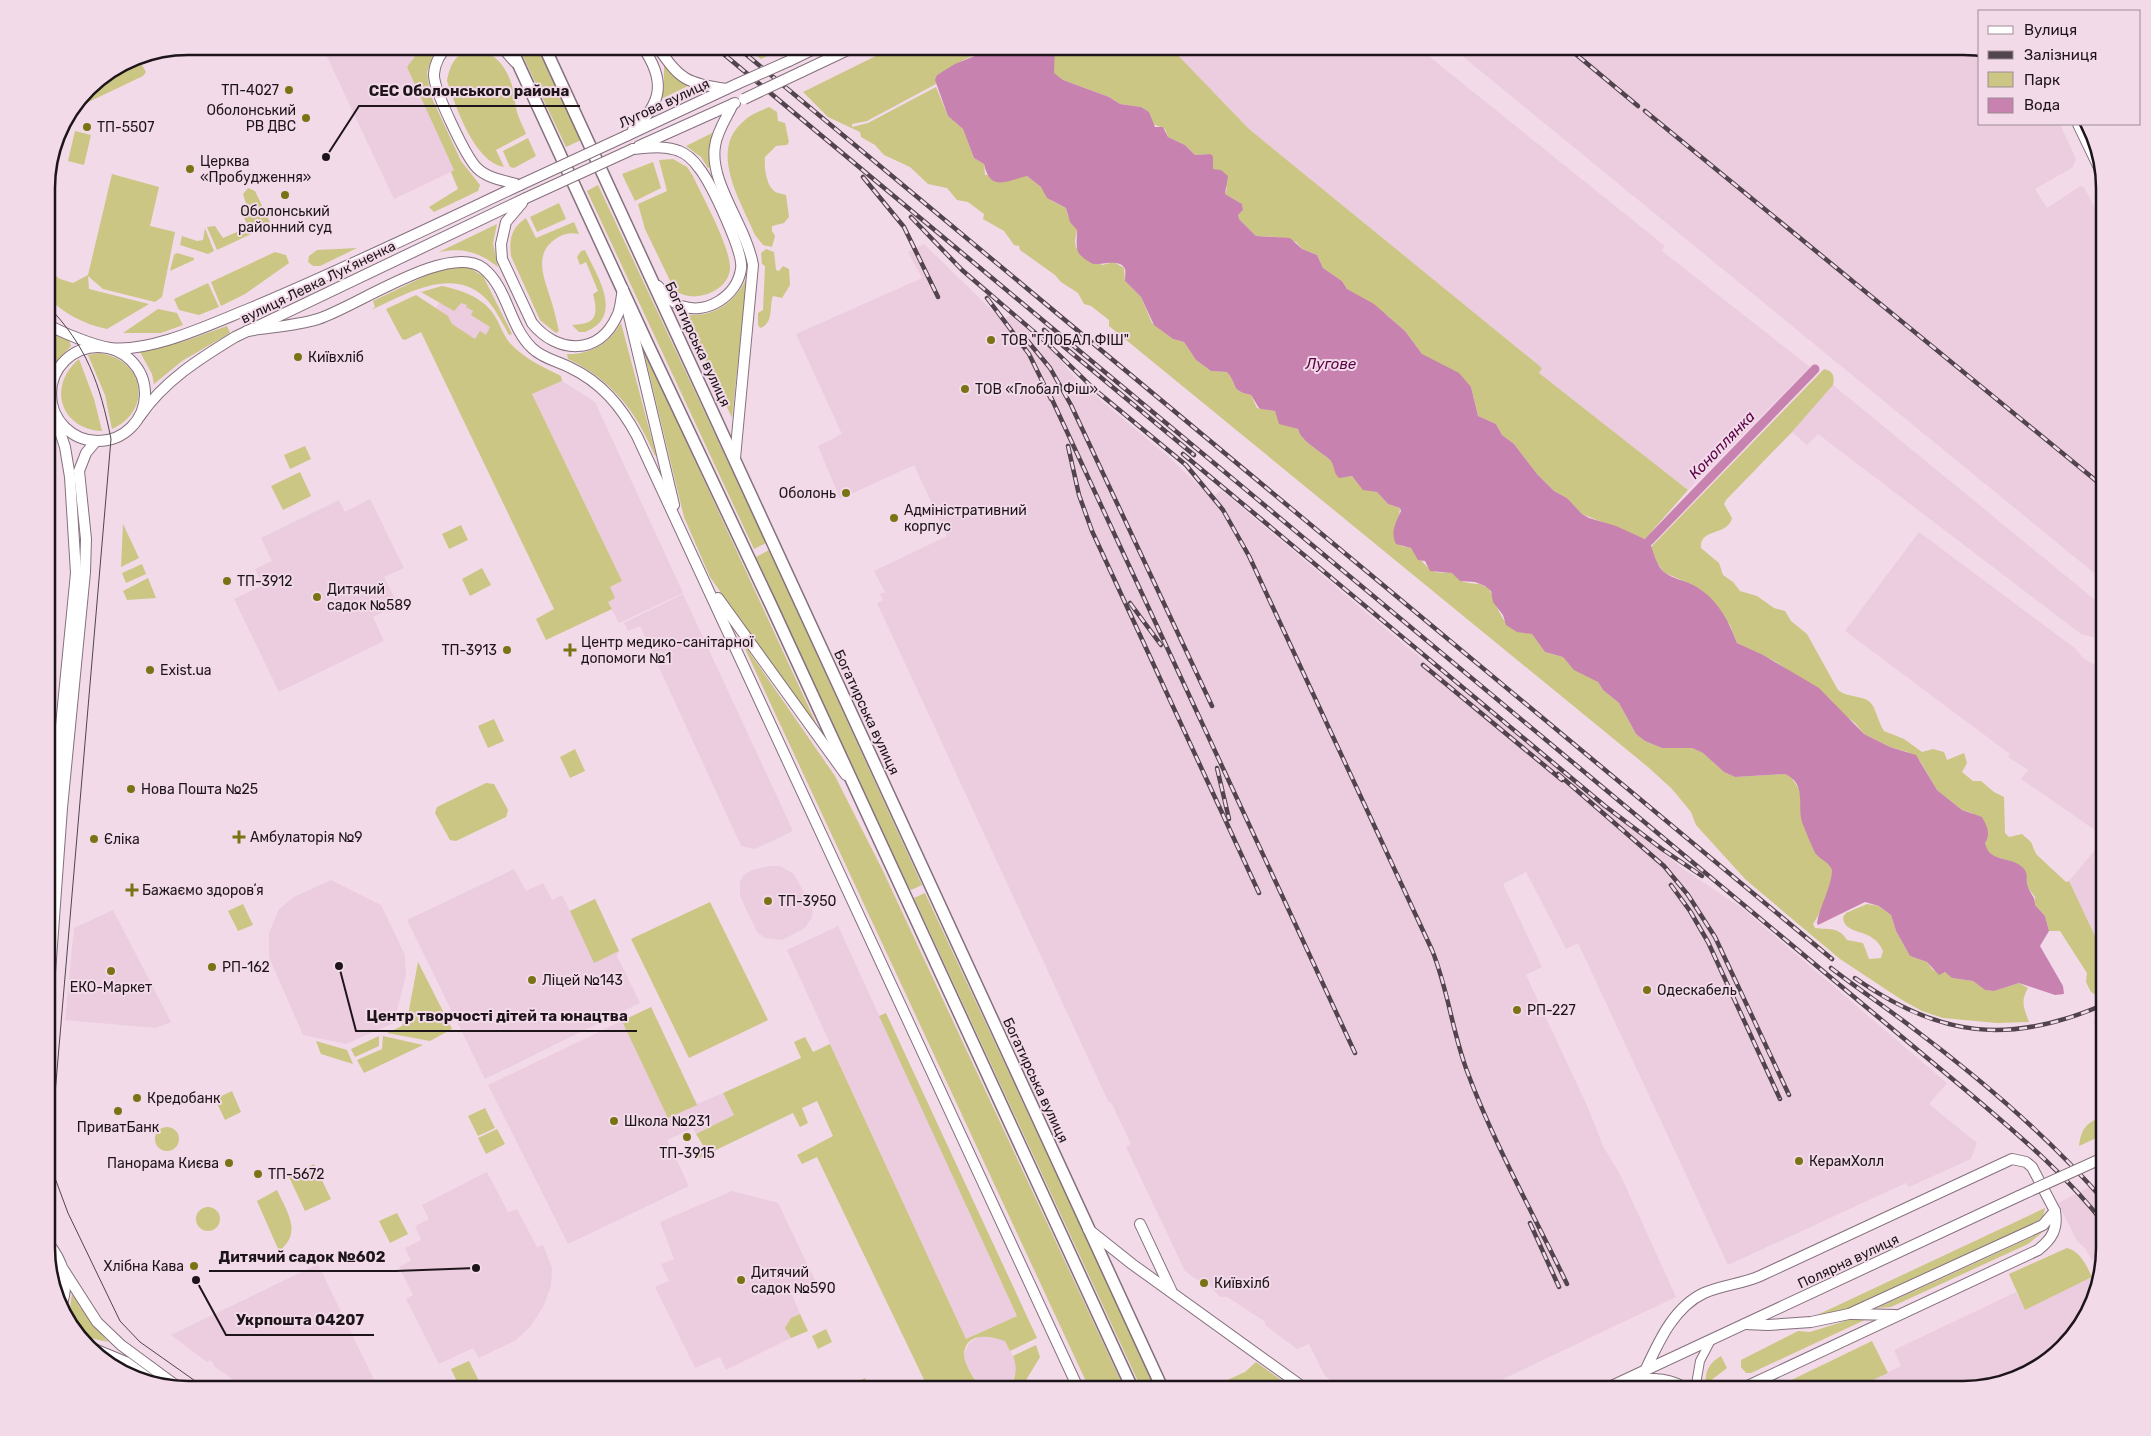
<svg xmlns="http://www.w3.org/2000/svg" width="2151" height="1436" font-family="Rubik,sans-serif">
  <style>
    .built { fill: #eccde0 }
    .green { fill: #cbc683 }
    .water { fill: #c782af }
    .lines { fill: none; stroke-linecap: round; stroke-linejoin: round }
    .canal { stroke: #c782af; stroke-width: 9 }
    .street-casing { stroke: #85707d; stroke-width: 10 }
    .secondary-casing { stroke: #85707d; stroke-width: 12 }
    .primary-casing { stroke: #85707d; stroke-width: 14 }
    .street { stroke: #fff; stroke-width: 8 }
    .secondary { stroke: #fff; stroke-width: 10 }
    .primary { stroke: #fff; stroke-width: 11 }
    .tram { stroke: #51444c; stroke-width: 1 }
    .rail-casing { stroke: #51444c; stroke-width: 4.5 }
    .rail { stroke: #f2dae9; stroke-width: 2.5; stroke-dasharray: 8; stroke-linecap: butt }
    .secondary-bridge-casing { stroke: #85707d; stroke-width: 12; stroke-linecap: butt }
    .secondary-bridge { stroke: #fff; stroke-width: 10 }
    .poi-dot { fill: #7a7316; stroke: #f2dae9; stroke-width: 2 }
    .labels { text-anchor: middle; stroke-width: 4; stroke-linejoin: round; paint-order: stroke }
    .poi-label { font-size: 14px; fill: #1e151a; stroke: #f2dae9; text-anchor: start }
    .street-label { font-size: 14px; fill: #1e151a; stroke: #f2dae9 }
    .water-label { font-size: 15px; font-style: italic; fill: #5a0346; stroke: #f2dae9 }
    .rim { fill: none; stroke: #1e151a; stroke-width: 2.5 }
    .leader { fill: none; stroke: #1e151a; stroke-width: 2 }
    .callout-dot { fill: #1e151a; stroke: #f2dae9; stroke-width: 2 }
    .callout-label { font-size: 15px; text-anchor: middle; font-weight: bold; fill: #1e151a; stroke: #f2dae9; stroke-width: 4; stroke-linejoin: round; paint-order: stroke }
  </style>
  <rect width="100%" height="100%" fill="#f2dae9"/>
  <g class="built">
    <path d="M322,46H423L407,67L455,170L394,199Z"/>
    <path d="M1169,46H1416L1665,246L1662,251L1810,367L1688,490L1539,373L1542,368L1249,129Z"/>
    <path d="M1450,46H1963L1980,51V124H2060L2076,159L2072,168L2035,189L2047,208L2080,186L2084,187L2105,228V582Z"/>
    <path d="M924,244L1002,320L1010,315L1053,352L1079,382L1169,457L1212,498L1221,490L1407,647L1682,868L1742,908L1947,1083L1929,1104L1977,1143L1971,1159L1909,1187L1906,1183L1728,1265L1578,943L1566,949L1526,872L1503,884L1542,967L1526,975L1589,1110L1603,1146L1620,1174L1676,1297L1480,1390H1345L1325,1376L1309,1344L1297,1349L1266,1326L1264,1321L1227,1297H1220L1209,1285L1202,1287L1199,1281L1185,1271L1126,1147L1131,1144L1111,1102L1109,1103L877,603L883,600L880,594L885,592L874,571L947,536L914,465L840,499L818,446L842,434L796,334L922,278L908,252Z"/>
    <path d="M447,293L481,302L498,323L485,363L436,308Z"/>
    <path d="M562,381L595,402L683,593L619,623L608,602L610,587L622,581L532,394Z"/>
    <path d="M1833,385L2105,608V646L2096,638L2081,634L1818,434L1807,445L1792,432Z"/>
    <path d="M370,499L404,568L384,577L398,605L373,617L384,641L279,692L234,599L263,585L255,569L272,561L261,538L339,500L345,512Z"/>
    <path d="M1919,532L2076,649L2083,658L2105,671V837L2021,779L2028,770L2008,757L2010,754L1845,631Z"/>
    <path d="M683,594L793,831L755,849L741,846L640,626L628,631L624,623Z"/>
    <path d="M2105,838V959L2069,881Z"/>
    <path d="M770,866H780L794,874L813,909L812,917L805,928L782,940L765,938L757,932L740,896V882L743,876L752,870Z"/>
    <path d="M514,869L526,891L543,883L552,900L562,895L570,911L595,899L619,951L617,956L640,1003L485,1079L407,920Z"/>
    <path d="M331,880L381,905L405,955L406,975L394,1023L346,1044L303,1035L269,957V933L279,909L294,897Z"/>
    <path d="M113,910L171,1022L155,1028L65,1020L74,928Z"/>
    <path d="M838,926L1017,1316L966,1339L787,950Z"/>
    <path d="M651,1007L697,1104L723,1093L734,1115L696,1134L693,1128L667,1140L689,1186L568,1244L488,1085Z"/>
    <path d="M2105,1012V1036L2093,1023Z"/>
    <path d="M487,1172L508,1212L517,1209L537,1247L543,1245L552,1268L551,1286L543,1307L530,1327L516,1340L479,1358L473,1348L439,1364L406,1299L413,1295L399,1267L411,1261L405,1248L421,1240L415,1226L429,1219L422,1205Z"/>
    <path d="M2095,1184L2105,1194V1249L2098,1271L2085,1248L2077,1241L2058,1203Z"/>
    <path d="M732,1191L778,1203L815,1280L791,1292L800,1314L791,1318L786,1328L791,1338L726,1370L720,1357L695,1368L655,1287L669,1281L661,1264L674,1259L660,1222Z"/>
    <path d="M318,1264L379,1390H248L215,1367L211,1360L207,1362L171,1335Z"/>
    <path d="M2097,1275L2081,1327L2034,1371L1964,1390H1851L1901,1366L1894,1350L2016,1292L2025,1309Z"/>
    <path d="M989,1335L1005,1341L1017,1364L1016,1372L1007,1390H981L966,1363L964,1354L969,1344L979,1336Z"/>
  </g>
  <g class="green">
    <path d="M423,46H439L434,53L427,72L430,94L461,161L480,185L478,191L434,212L429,207L458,189L451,172L454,170L407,67Z"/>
    <path d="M518,46H536L581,140L566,147Z"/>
    <path d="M743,46H789L761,59Z"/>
    <path d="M896,46H1013C1002,51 993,51 981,53C965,57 952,68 937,75L936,84L867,121L852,124V127L868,123L936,87L948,116L963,129L974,158L984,164L985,175L1027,176L1041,187L1052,201L1066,208L1068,216L1077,230L1075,241L1076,248L1102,265L1114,262L1124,268L1125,281L1141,297L1152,323L1173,339L1184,342L1196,360L1211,371L1227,372C1239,385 1228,390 1251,395L1257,408L1275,411C1279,423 1287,426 1298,429C1301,442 1321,451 1330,460C1338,468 1331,470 1344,477L1352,476L1363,489L1377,492L1388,504L1400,508L1399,516L1401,546L1411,548C1417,555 1426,568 1435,572C1441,574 1449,571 1454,574C1458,576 1460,581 1464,582C1473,585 1479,581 1489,589C1497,605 1501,623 1516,631C1520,633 1527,632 1532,634L1545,652L1563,657L1570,665L1598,682L1603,690L1619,703L1636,734L1645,741L1662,748H1692L1703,753L1724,772L1735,777L1785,774L1791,777L1801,792L1809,836L1815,852L1827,860L1832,870C1831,887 1822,911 1813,924L1815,928C1829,930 1838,926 1847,940L1863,943L1869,959L1881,958L1883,951C1873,926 1844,937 1843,917L1846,913L1867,904L1879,906L1891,915L1896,931L1910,956L1927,962L1933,970L1949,973L1952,978L1973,981L1985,990L1994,991L2019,983L2028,988C2020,1002 2024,1008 2029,1022L1997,1023L1943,1018L1922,1011L1902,1000L1840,959L1746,880L1696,825L1691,812L1672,789L1648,767L1109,326V320L1091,306L1084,304L1078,293L1061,282L1055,275L1020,250L1019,246L1014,245L1004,231L983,219L984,214L968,202L957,200L947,188L928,184L910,167L884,155L875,145L861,137L860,132L828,117L803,92Z"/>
    <path d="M1055,46H1169L1249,129L1542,368L1539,373L1688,490L1645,539L1582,514L1567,498L1554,491L1537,474L1514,444L1502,435L1496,424L1478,416L1471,387L1422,354L1405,331L1388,316L1347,289L1342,281L1323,268L1317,255L1302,249L1296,242L1278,237L1256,236L1239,219L1238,215L1243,210L1242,204L1225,194L1227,188L1211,167L1213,160L1210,154L1195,155L1185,145L1168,137L1165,129L1153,124L1149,112L1141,107L1120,104L1109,97L1063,80L1053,73Z"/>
    <path d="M471,50C496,49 509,70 514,93C515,99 515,106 517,112C519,119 523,126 526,134L496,150L504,167C474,162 456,107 447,81C450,65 455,54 471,50Z"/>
    <path d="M137,56L146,72L143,76L78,107L76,105L88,87Z"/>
    <path d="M664,64L690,85L661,99L664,88Z"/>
    <path d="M769,107L777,112L778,121L785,123L789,142L787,145L776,146L765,157C764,167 766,189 778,193C781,194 784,194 786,195L789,217L784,223L772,226V231L775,236L772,247L763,245L755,235C741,201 707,150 745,120C751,114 761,111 769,107Z"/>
    <path d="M75,131L91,135L84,165L68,161Z"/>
    <path d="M714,132L710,154L711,167L708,168L701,157L686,146Z"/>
    <path d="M528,138L536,156L514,168L510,167L503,151Z"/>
    <path d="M673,159L687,167L693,176C703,198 731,248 730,269C729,280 721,288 712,292C699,298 687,298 675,291L645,229L638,204L667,191L659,160Z"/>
    <path d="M653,162L661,188L635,201L622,174Z"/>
    <path d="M112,174L159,187L150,226L175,232L162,297L155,302L103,289L88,276L89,289L149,304L107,329C85,325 62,312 47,297V270L60,279L73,283L88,275Z"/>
    <path d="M598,185L766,543L754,549L587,191Z"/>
    <path d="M248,188L255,191L270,222L266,227L217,250L207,227L215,226L223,238L246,228L247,224L239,208L246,204L243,194Z"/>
    <path d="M559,203L566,219L537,232L530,217Z"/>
    <path d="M526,218L536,238L574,222L579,234C569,232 562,234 554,240C534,255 544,278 550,297C554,308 556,320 559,331L556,333L540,320L511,256C509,239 511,228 526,218Z"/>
    <path d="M497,224L493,243L498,267C479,252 463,247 439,252Z"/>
    <path d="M205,228L214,251L208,254L180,245L182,236L197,241L203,240Z"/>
    <path d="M357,248L320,266H313L308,262L309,256L317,250Z"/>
    <path d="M766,249L774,252L776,270L779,271L783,266L789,269L790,285L782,298L773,296C769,306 774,324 760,328L758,325V313L763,310L765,266L762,264L761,253Z"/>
    <path d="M585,250C597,276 625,317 585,332H579L572,325C595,324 599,317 593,294L598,291L586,262L580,265L577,257L581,251Z"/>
    <path d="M275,252L286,255L289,263L245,294L221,306L211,282Z"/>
    <path d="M177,253L194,258V260L170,271L174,255Z"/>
    <path d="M446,266L468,267L483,276L512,334L509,335C503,324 497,312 489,302C456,263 406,294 371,310L375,307L373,301Z"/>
    <path d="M747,277L732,418L684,314C713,319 736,302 747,277Z"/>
    <path d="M208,283L219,307L199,315L179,310L174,299Z"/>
    <path d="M442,286C460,290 480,296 492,312C499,321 502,333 509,342C523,358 543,367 561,376L562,381L532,394L622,581L610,587L615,598L608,602L612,609L546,640L536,619L554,609L421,332L405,340L402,339L386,309L416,295L448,316L452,324L475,339L480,331L486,335L490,327L471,315L473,311L466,307L467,305L461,303L454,311L421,292Z"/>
    <path d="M158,309L177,313L183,325L161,333H123Z"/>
    <path d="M621,323L656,455L655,456C636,411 612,380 568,359L567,354C590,355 610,343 621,323Z"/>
    <path d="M227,326L230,333L182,361L154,384L152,374L140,352L185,341Z"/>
    <path d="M47,329L69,340L71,346L55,363L50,375L47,369Z"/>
    <path d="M643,348L822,736L710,577L684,517Z"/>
    <path d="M99,353C144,359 154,410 112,429L105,395L88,355Z"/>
    <path d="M79,359L94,399L102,431C60,429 47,386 79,359Z"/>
    <path d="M1824,369C1833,371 1835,376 1833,385L1792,432L1726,500L1724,504L1732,518C1728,536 1699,528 1701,548L1719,563L1723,575L1733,582L1740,591L1757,596L1774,608L1785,611L1791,621L1807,634L1838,690C1848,699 1867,694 1873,706C1877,714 1879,723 1884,731L1904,739L1922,752L1933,749L1944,752L1947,760L1964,753L1967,763L1962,772L1973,781H1981L1994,792L2004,797L2005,833L2009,837L2022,834L2031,842L2036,854L2066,882L2069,881L2103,953L2104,1000L2091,992L2086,982L2087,973L2060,931H2049L2045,916L2035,905V897L2026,885L2027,878L2014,863L1991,855L1986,850L1972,813L1962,810L1937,790L1920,761L1908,752L1890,747L1864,734L1855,723L1838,710L1829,698L1776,662L1737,643L1730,625L1691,584L1665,573L1657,563L1651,547Z"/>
    <path d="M305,446L311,459L290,469L284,455Z"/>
    <path d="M300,472L311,496L283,510L271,486Z"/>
    <path d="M123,524L139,558L121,567Z"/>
    <path d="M461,525L468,540L449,549L442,534Z"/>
    <path d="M769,550L922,885L911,890L909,888L756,557Z"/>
    <path d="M142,564L146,574L126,583L122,573Z"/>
    <path d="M482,568L491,585L470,596L462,579Z"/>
    <path d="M148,578L156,598L127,600L123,591Z"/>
    <path d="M741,640L835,776L883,871L1125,1390H1090Z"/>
    <path d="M494,719L504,741L488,748L478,726Z"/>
    <path d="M575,749L585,771L570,778L560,757Z"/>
    <path d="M486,783L494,784L508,810L506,817L456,841L450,840L435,813L437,807Z"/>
    <path d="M925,893L1157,1390H1142L914,898Z"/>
    <path d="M595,899L619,951L594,963L570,911Z"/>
    <path d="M710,902L768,1020L689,1058L631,939Z"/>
    <path d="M243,904L253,925L238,931L228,911Z"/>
    <path d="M418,962L452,1029L430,1041L387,1033L402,1026L409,1010Z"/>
    <path d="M651,1007L697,1105L668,1118L622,1021Z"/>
    <path d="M886,1013L1037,1338L1010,1351L1005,1341C991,1336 966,1331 964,1354C964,1366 976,1380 981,1390H929L817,1157L802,1164L797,1155L833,1136L817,1101L802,1108L808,1123L800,1127L793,1113L697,1159L693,1154L704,1147L696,1134L734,1115L723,1093L801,1058L794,1042L805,1037L813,1052L830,1044L966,1339L1017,1316L879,1016Z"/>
    <path d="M379,1036V1046L355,1057L351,1049Z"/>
    <path d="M383,1036L423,1045L364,1073L357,1060L382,1049Z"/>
    <path d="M316,1041L347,1050L353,1064L321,1054Z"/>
    <path d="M232,1091L241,1112L225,1120L215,1099Z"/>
    <path d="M485,1108L495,1128L478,1136L468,1116Z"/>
    <path d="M2105,1115V1134L2079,1146C2081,1127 2088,1122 2105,1115Z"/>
    <circle cx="167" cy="1139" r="12"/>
    <path d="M497,1129L505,1144L486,1154L478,1138Z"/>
    <path d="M314,1164L331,1199L305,1211L289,1177Z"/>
    <path d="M277,1190C287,1212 303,1233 279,1251L257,1201Z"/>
    <circle cx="208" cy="1219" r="12"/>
    <path d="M2045,1208L2043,1216L2037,1222L1848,1310L1815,1316Z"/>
    <path d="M397,1213L408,1234L390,1243L379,1221Z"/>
    <path d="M2043,1232L2028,1244L1891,1307L1877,1308Z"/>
    <path d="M47,1247C59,1260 64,1279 58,1296L47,1257Z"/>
    <path d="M2067,1248C2081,1252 2086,1265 2092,1277L2025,1310L2009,1274Z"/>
    <path d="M72,1293L80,1307L108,1342L81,1336L65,1319L70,1308Z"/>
    <path d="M800,1314L808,1331L791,1338L785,1328L791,1318Z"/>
    <path d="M1861,1316L1869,1318L1751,1373H1746L1741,1367V1360L1798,1331L1810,1332Z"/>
    <path d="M826,1329L832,1342L818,1349L812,1336Z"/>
    <path d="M1872,1341L1888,1373L1851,1390H1771Z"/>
    <path d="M1036,1345L1040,1357L1020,1390H1007C1016,1380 1018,1368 1013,1356Z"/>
    <path d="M1721,1356L1727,1368L1706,1384C1704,1372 1710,1362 1721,1356Z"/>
    <path d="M469,1361L480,1383L468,1390H461L451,1369Z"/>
    <path d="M1256,1362L1295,1390H1265L1247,1381L1232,1383L1215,1390L1212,1387L1245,1372Z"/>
    <path d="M865,1378L871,1390H842Z"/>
  </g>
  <path class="water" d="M1013,46H1055L1054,73L1063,80L1109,97L1120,104L1141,107L1149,112L1155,127H1163L1168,137L1185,145L1195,155L1210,154L1213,156V169L1221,170L1228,176L1225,194L1242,204L1243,210L1238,215L1239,219L1256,236L1290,238L1302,249L1317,255L1323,268L1342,281L1347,289L1374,304L1405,331L1422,354L1459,373L1471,387L1478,416L1496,424L1502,435L1514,444L1537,474L1554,491L1567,498L1582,514L1589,518L1616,526L1649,541C1654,551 1655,564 1664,572C1672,579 1684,580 1693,585C1716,597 1728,619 1737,643L1763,655L1819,688L1864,734L1890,747L1916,755L1937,790L1962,810L1982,817C1987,826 1991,833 1985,843C1989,864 2013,855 2024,869C2029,875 2025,881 2028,887C2031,895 2035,896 2035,905L2045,916L2049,931L2040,946L2063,986L2064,994L2055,995L2019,983L1994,991L1985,990L1973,981L1952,978L1945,972L1939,975L1927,962L1910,956L1896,931L1891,915L1879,906L1865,902L1818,925L1817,923C1820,905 1831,889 1832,870C1828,861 1822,861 1816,854C1814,852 1804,827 1802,822C1797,804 1807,784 1785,774L1735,777L1724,772L1703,753L1692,748H1662L1645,741L1636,734L1619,703L1603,690L1598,682L1574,670L1563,657L1545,652L1532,634L1517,632L1506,625L1503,615L1493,602L1491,591L1485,586L1475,582L1460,581L1452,573L1430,571L1425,561L1418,560L1411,548L1396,544C1390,532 1396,522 1401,511L1400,508L1388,504L1377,492L1363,490L1352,476L1339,478C1333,473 1335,465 1330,460C1321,451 1301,442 1298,429L1279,424L1275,411C1254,407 1263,413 1251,395C1229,390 1239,386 1227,372L1211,371L1196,360L1184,342L1173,339L1154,325L1141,297L1125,281C1125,277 1126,272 1125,269C1120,258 1102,265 1093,264C1073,253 1077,249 1077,230L1070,222L1066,208L1047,198L1041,187L1027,176C1006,181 990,192 984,164L974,158L963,129L948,116L935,80L937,75L955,64L982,53L997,52Z"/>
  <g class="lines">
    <path class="canal" d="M1649,541L1815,369"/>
    <defs>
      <g id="street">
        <path d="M1632,1378C1654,1377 1672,1377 1690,1390"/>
        <path d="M1695,1390L1700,1361L1711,1340"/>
      </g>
      <g id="secondary">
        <path d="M447,46C440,55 435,62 434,74C433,89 466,157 477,168C488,179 506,181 520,185"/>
        <path d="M501,46L515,62"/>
        <path d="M657,46C681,81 685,82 726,89"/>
        <path d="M789,61L820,46"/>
        <path d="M801,72L856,46"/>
        <path d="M733,104C727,117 717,131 715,146C709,183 746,225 753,265L735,458"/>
        <path d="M2078,124L2102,174"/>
        <path d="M633,130C664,102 665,79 642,46"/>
        <path d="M626,136L737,84"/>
        <path d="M639,146L735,103"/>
        <path d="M633,149C648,148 665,145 679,151C687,154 694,161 699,168C711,183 744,252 741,269C737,296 707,315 681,306C671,302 664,294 658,286"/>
        <path d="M522,203L506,222L501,244L502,259L532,323C557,354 599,356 617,316C621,309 621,298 623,289"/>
        <path d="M627,307L674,505"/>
        <path d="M47,324C60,332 95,346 110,348C151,353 213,323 251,308C342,270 431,227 520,185"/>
        <path d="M247,331C270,327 296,326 318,319C356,307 448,242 483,268C508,288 509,326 532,348C542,358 557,361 569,367C601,382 621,406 637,436L1079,1390"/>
        <circle cx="98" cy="394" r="47"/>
        <path d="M47,392L65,447L70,477L76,573L47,868"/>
        <path d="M140,416C164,381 199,359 235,337L526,198"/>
        <path d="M718,598L846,775"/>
        <path d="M47,1014L62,808L85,572L86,539L79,471L86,453L96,441"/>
        <path d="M1140,1224L1171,1290"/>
        <path d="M1088,1229L1132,1264L1307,1390"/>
        <path d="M47,1242C63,1260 70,1283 61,1306"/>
        <path d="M63,1269L97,1322L121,1345L178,1387"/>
        <path d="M1852,1314L1895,1315"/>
        <path d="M1745,1324L1768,1325L1811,1322L1849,1314L2043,1225L2055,1211"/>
        <path d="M92,1348L126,1362L148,1378"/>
        <path d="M1646,1369C1659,1341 1674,1307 1704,1293C1722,1285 1742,1284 1760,1276L2012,1159L2026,1162L2032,1167L2055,1211C2058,1229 2052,1239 2038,1250L1739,1390"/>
        <path d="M1229,1390L1241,1387L1257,1390"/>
        <path d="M1603,1390L2019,1196"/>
      </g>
      <g id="primary">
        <path d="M510,46L648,345L770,603L1133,1390"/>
        <path d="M544,46L1163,1390"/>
      </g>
    </defs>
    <use href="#street" class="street-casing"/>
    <use href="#secondary" class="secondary-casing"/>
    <use href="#primary" class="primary-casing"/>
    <use href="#street" class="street"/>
    <use href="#secondary" class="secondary"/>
    <use href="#primary" class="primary"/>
    <path class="tram" d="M47,305C87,346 100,384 111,439L52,1129V1170L68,1213L120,1321L140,1342L208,1390"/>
    <defs>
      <g id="rail">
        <path d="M714,46L1968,1092C2016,1133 2067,1175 2105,1225"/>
        <path d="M736,46L1832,959"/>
        <path d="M1566,46L1638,106"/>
        <path d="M1645,111L2105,488"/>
        <path d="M863,177L904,227L938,297"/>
        <path d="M911,217L962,270L1047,343L1094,389L1186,465L1223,510L1249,556L1432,950C1448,989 1452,1031 1467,1071C1494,1144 1533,1213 1567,1284"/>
        <path d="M987,298L1029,354L1051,399"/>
        <path d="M1044,330L1194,455"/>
        <path d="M1026,339L1050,368L1071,405L1212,706"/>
        <path d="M1049,393L1355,1053"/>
        <path d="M1068,446L1079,495L1092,531L1259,893"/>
        <path d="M1183,454L1605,806L1662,849L1702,876"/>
        <path d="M1130,603L1161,645"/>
        <path d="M1423,665L1562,780"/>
        <path d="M1217,768L1229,819"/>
        <path d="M1558,774L1664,866L1688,895L1715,937L1789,1095"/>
        <path d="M1671,885L1690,911L1708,942L1780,1099"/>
        <path d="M1831,968C1858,989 1887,1008 1914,1029C1982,1080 2049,1137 2105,1202"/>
        <path d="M1855,978C1939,1037 2009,1046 2105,1004"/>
        <path d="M1530,1223L1559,1287"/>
      </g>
    </defs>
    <use href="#rail" class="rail-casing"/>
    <use href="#rail" class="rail"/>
    <defs>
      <g id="secondary-bridge">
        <path d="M737,84L789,61"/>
        <path d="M744,99L801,72"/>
        <path d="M520,185L626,136"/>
        <path d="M526,198L633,149"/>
        <path d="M2019,1196L2105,1157"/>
      </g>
    </defs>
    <use href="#secondary-bridge" class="secondary-bridge-casing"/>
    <use href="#secondary-bridge" class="secondary-bridge"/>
  </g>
  <g class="poi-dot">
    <circle cx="289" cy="90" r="5"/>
    <circle cx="306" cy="118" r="5"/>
    <circle cx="87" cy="127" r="5"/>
    <circle cx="190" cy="169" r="5"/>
    <circle cx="285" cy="195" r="5"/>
    <circle cx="991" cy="340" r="5"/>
    <circle cx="298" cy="357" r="5"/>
    <circle cx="965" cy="389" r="5"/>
    <circle cx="846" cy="493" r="5"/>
    <circle cx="894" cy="518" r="5"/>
    <circle cx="227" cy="581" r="5"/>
    <circle cx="317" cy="597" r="5"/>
    <circle cx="507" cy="650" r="5"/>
    <path d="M567.5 642.5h5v5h5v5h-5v5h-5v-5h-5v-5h5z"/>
    <circle cx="150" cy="670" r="5"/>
    <circle cx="131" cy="789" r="5"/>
    <path d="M236.5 829.5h5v5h5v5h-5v5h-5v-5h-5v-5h5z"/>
    <circle cx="94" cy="839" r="5"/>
    <path d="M129.5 882.5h5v5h5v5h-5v5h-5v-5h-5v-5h5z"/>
    <circle cx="768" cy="901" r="5"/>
    <circle cx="212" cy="967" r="5"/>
    <circle cx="111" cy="971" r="5"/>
    <circle cx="532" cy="980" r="5"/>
    <circle cx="1647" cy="990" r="5"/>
    <circle cx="1517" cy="1010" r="5"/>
    <circle cx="137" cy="1098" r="5"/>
    <circle cx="118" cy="1111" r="5"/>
    <circle cx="614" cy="1121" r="5"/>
    <circle cx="687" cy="1137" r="5"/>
    <circle cx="1799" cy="1161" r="5"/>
    <circle cx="229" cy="1163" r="5"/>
    <circle cx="258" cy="1174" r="5"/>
    <circle cx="194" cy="1266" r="5"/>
    <circle cx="741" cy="1280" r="5"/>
    <circle cx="1204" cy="1283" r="5"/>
  </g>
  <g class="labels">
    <g class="poi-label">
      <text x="279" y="95" text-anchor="end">ТП-4027</text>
      <text x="296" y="115" text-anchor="end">Оболонський<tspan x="296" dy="16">РВ ДВС</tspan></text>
      <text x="97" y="132">ТП-5507</text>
      <text x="200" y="166">Церква<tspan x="200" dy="16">«Пробудження»</tspan></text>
      <text x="285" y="216" text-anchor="middle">Оболонський<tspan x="285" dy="16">районний суд</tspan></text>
      <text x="1001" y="345">ТОВ "ГЛОБАЛ ФІШ"</text>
      <text x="308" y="362">Київхліб</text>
      <text x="975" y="394">ТОВ «Глобал Фіш»</text>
      <text x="836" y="498" text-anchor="end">Оболонь</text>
      <text x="904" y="515">Адміністративний<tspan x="904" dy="16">корпус</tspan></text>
      <text x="237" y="586">ТП-3912</text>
      <text x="327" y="594">Дитячий<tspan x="327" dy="16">садок №589</tspan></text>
      <text x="581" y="647">Центр медико-санітарної<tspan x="581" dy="16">допомоги №1</tspan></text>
      <text x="497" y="655" text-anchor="end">ТП-3913</text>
      <text x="160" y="675">Exist.ua</text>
      <text x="141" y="794">Нова Пошта №25</text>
      <text x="250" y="842">Амбулаторія №9</text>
      <text x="104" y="844">Єліка</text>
      <text x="142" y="895">Бажаємо здоровʼя</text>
      <text x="778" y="906">ТП-3950</text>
      <text x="222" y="972">РП-162</text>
      <text x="542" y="985">Ліцей №143</text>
      <text x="111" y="992" text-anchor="middle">ЕКО-Маркет</text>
      <text x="1657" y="995">Одескабель</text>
      <text x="1527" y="1015">РП-227</text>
      <text x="147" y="1103">Кредобанк</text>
      <text x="624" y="1126">Школа №231</text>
      <text x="118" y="1132" text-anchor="middle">ПриватБанк</text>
      <text x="687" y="1158" text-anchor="middle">ТП-3915</text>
      <text x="1809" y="1166">КерамХолл</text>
      <text x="219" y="1168" text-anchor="end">Панорама Києва</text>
      <text x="268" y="1179">ТП-5672</text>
      <text x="184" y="1271" text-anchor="end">Хлібна Кава</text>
      <text x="751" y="1277">Дитячий<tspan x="751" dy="16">садок №590</tspan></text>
      <text x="1214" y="1288">Київхілб</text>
    </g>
    <g class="street-label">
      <text transform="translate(664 103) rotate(-25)" y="5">Лугова вулиця</text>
      <text transform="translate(318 282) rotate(-26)" y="5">вулиця Левка Лукʼяненка</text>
      <text transform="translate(698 344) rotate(65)" y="5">Богатирська вулиця</text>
      <text transform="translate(867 712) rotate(65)" y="5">Богатирська вулиця</text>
      <text transform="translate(1036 1080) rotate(65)" y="5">Богатирська вулиця</text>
      <text transform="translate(1848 1261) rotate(-25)" y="5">Полярна вулиця</text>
    </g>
    <g class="water-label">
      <text x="1331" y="369">Лугове</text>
      <text transform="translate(1722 445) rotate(-46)" y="5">Коноплянка</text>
    </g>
  </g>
  <path d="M0 0H2151V1436H0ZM188 55H1963A133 133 0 0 1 2096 188V1248A133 133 0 0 1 1963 1381H188A133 133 0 0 1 55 1248V188A133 133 0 0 1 188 55Z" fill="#f2dae9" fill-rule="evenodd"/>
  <path class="rim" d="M188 55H1963A133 133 0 0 1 2096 188V1248A133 133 0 0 1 1963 1381H188A133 133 0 0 1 55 1248V188A133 133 0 0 1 188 55Z"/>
  <path class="leader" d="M326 157L359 106H580M339 966L356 1031H637M476 1268L396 1271H209M196 1280L226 1335H374"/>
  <g class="callout-dot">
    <circle cx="326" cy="157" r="5"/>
    <circle cx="339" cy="966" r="5"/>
    <circle cx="476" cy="1268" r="5"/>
    <circle cx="196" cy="1280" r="5"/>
  </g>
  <g class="callout-label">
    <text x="469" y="96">СЕС Оболонського района</text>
    <text x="497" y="1021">Центр творчості дітей та юнацтва</text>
    <text x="302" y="1262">Дитячий садок №602</text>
    <text x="300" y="1325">Укрпошта 04207</text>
  </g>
  <rect x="1978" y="10" width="162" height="115" fill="#f2dae9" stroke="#9d8b96"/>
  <rect x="1988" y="26" width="25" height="8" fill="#ffffff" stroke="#9d8b96"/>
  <text x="2024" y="35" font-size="15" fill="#1e151a">Вулиця</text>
  <rect x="1988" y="51" width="25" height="8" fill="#51444c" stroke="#9d8b96"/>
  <text x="2024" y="60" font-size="15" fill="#1e151a">Залізниця</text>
  <rect x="1988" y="72" width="25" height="15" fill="#cbc683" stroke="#9d8b96"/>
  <text x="2024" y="85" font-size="15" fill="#1e151a">Парк</text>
  <rect x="1988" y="98" width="25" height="15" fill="#c782af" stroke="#9d8b96"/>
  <text x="2024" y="110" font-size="15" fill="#1e151a">Вода</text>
</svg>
